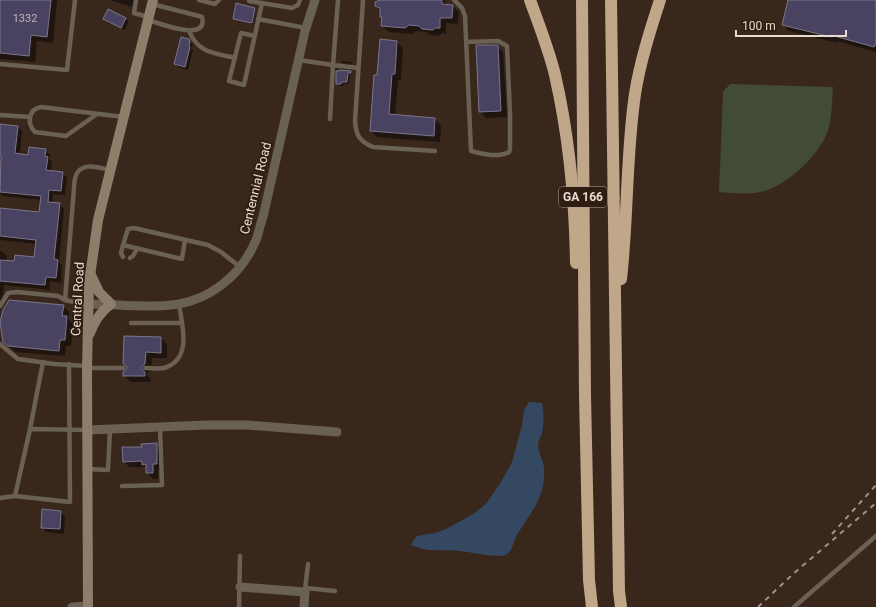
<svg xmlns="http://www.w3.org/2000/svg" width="876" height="607" font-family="Roboto,sans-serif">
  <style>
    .green { fill: #424b34 }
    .water { fill: #344861 }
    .shadow { fill: #0007 }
    .building { fill: #494361; stroke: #7a768d }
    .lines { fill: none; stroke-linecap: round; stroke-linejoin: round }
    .lane { stroke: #6a6054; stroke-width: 4.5 }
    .street { stroke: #6a6054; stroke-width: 9 }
    .secondary { stroke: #8d7d6a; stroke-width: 10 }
    .highway { stroke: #c0a78a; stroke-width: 12 }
    .rail { stroke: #a19288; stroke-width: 2; stroke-dasharray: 5 5; stroke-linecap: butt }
    .labels { text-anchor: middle; stroke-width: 3.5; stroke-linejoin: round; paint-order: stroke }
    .number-label { font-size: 11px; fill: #c0b4b6 }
    .shield { fill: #2f1d12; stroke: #b0a198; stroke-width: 1 }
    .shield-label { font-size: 12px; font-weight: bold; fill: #e7dad2 }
    .street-label { font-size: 13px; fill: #e7dad2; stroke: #2f1d12 }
  </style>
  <rect width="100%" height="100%" fill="#3a271b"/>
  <path class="green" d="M730,84L833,87C832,100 832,114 829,127C822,153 790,183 765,191C750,195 734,193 719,192L723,92Z"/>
  <path class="water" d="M529,402L542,403C544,413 544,424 542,433C541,437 538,441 538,445C538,453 544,461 544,468C546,498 531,511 517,535C514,540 512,553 505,555C497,558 470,552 460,551C444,549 427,553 412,545L411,544L417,536L435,533L446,529L473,514L486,504L501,482L512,462L522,425L524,410Z"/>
  <g class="shadow">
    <path d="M0,0H57L53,43L37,41L35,62L0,59Z"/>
    <path d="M110,0H134L132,7Z"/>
    <path d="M381,0H444L448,6H453L459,12L458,24L446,23V34L442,33L439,36L429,35L426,32L416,31L412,34L389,32L382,26L383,19L381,17V11L376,6Z"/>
    <path d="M789,0H876V52L837,41V43L789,31L783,24Z"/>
    <path d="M255,9L256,10L253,24L234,19Z"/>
    <path d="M104,19H126L129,21L125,30L107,22Z"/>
    <path d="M188,40L193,45L191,49L193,50L188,70L178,67L175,64Z"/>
    <path d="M397,42L403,48L401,80H398L395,116L435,119L441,126L440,142L377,137L371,131L378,76Z"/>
    <path d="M497,46L503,52L507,117L486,118L480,111Z"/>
    <path d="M341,61L351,62L352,64L342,63Z"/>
    <path d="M340,72H351L353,74H350L349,84H343V86H339L337,83Z"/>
    <path d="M0,125L17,127L22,131L20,155L29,156L45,150L50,155V160L52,162L51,172L62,173L67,177L65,195L53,194L52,203L59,204L64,209L59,262L62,266L61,283L50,281V290L4,285L2,299H0V251H2L7,256L6,261L15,262L35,259L37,244L0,240V209L40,214L41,200L3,196L0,193L2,159H0Z"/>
    <path d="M63,306L69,312V320L73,324L71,346H66L65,356L15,352L4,341Z"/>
    <path d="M161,338L167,344V358H152L151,371L148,372L147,375L151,379V382H131L124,376V372Z"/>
    <path d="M156,444L162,450V470H158V479H153L147,473V468L146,467H129L124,461L143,448Z"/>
    <path d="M61,512L65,517L64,534L46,532L42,527Z"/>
  </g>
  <g class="building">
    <path d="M0,0H51L47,37L31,35L29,56L0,53Z"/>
    <path d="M380,0H442V4L453,5L452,18H440V28H435L433,30L422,29L419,26L409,25L405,28L381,26L382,17H380V8L375,6V2Z"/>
    <path d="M788,0H876V45H875L874,47L831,35V37L782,25Z"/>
    <path d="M236,3L255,8L252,23L233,19Z"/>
    <path d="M108,9L126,18L121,28L103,19Z"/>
    <path d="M181,37L189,39L190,41L189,46L190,47L185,67L174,64Z"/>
    <path d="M380,39L397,41L395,74H392L389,114L435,118L434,136L370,131L374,75H377Z"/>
    <path d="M476,45H498L501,111L479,112Z"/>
    <path d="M339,70L351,71V73H348L347,82H342L341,84H336V71H339Z"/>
    <path d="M0,124L18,126L15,153L28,155L29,147L46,149L45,156L48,157L46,170L63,172L61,191L49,190L48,202L60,203L54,259L58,260L56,278L46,277L45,285L0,281V260L14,261L15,255L34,257L36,240L0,236V208L39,212L41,196L0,192L1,155H0Z"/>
    <path d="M9,300L64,305L62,316H67L65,340H60L59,351L8,346L3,342L0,322L3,310Z"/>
    <path d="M124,336L161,337V353L146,352L145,364L142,366L141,368L143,371L145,372V376H123V372L127,368L126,366L123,364Z"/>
    <path d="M157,443V464H153V473H146V464L142,465V461L123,462L122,447H142L141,444Z"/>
    <path d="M42,509L61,511L60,529L41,528Z"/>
  </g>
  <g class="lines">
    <g class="lane">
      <path d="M136,0L134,13L148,17"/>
      <path d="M199,0L215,4L219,0"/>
      <path d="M249,0V1L292,8L298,5L300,0"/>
      <path d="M338,0L333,65L358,68"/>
      <path d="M363,0L355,121C356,135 359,141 373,147L435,151"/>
      <path d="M454,0L462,8L465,16L471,151C483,154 498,158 509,152L510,149V113L507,46L498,41L466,42"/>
      <path d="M258,19L306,28"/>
      <path d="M148,20C158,23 209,43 202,17L199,16L152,4"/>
      <path d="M189,31C198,53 214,53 235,58"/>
      <path d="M255,36L241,33L229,81L244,85L262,3"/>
      <path d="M299,60L333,65L330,119"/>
      <path d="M0,64L67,70L75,0"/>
      <path d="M97,114L66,136L35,132C26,123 29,109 41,107L124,117"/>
      <path d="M0,115L30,117"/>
      <path d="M185,240L182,259L123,245L128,229L134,228L208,245L221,252L240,267"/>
      <path d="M123,245L121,253L123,257"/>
      <path d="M130,258L133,256L137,249"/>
      <path d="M65,300L74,188C74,184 75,177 77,173C84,162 101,168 110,170"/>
      <path d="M0,306L8,293L17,292L58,296L65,300L79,303L88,304"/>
      <path d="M131,323H182"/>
      <path d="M0,344L18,359L54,364L87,366"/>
      <path d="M87,368H123"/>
      <path d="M145,368C151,368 159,369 164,368C193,359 182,325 179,304"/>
      <path d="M30,429L43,362"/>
      <path d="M88,469L108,470L110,430"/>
      <path d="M122,486L162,485L160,428"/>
      <path d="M15,496L70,502L69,364"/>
      <path d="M0,498L15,496L30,429L87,430"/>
      <path d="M306,588L335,591"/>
      <path d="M305,590L308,564"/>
      <path d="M239,607L240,556"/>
      <path d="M794,607L876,536"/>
    </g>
    <g class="street">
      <path d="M88,304C115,304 144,308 171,305C209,301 241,276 256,240C259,233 260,224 263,217L305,31L315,0"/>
      <path d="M88,430L206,425H247L337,432"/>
      <path d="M240,587L305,592L304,607"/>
      <path d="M72,607L88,606"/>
    </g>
    <g class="secondary">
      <path d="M90,333C95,321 100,312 111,304L99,292L90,273"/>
      <path d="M88,607L87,368L89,283L98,220L153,0"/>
    </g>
    <g class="highway">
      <path d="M530,0C539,25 549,50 555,75C569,136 575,200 576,263"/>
      <path d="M582,0L585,395L589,580L592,607"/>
      <path d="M611,0L619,591L621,607"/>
      <path d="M621,279C628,218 626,155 635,94C640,62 650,31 660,0"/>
    </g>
    <g class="rail">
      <path d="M832,534L876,485"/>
      <path d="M758,607L793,574L876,503"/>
    </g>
  </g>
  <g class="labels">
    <g class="number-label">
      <text x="25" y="22">1332</text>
    </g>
    <rect class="shield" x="559" y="187" width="48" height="20" rx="3"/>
    <g class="shield-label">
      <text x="583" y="201">GA 166</text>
    </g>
    <g class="street-label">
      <text transform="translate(255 188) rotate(-76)" y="5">Centennial Road</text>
      <text transform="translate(77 299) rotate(-87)" y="5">Central Road</text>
    </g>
  </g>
  <path d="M736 30v6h110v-6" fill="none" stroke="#e7dad2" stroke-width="2"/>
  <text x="742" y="30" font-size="12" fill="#e7dad2" stroke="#2f1d12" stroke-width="3" paint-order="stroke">100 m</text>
</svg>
